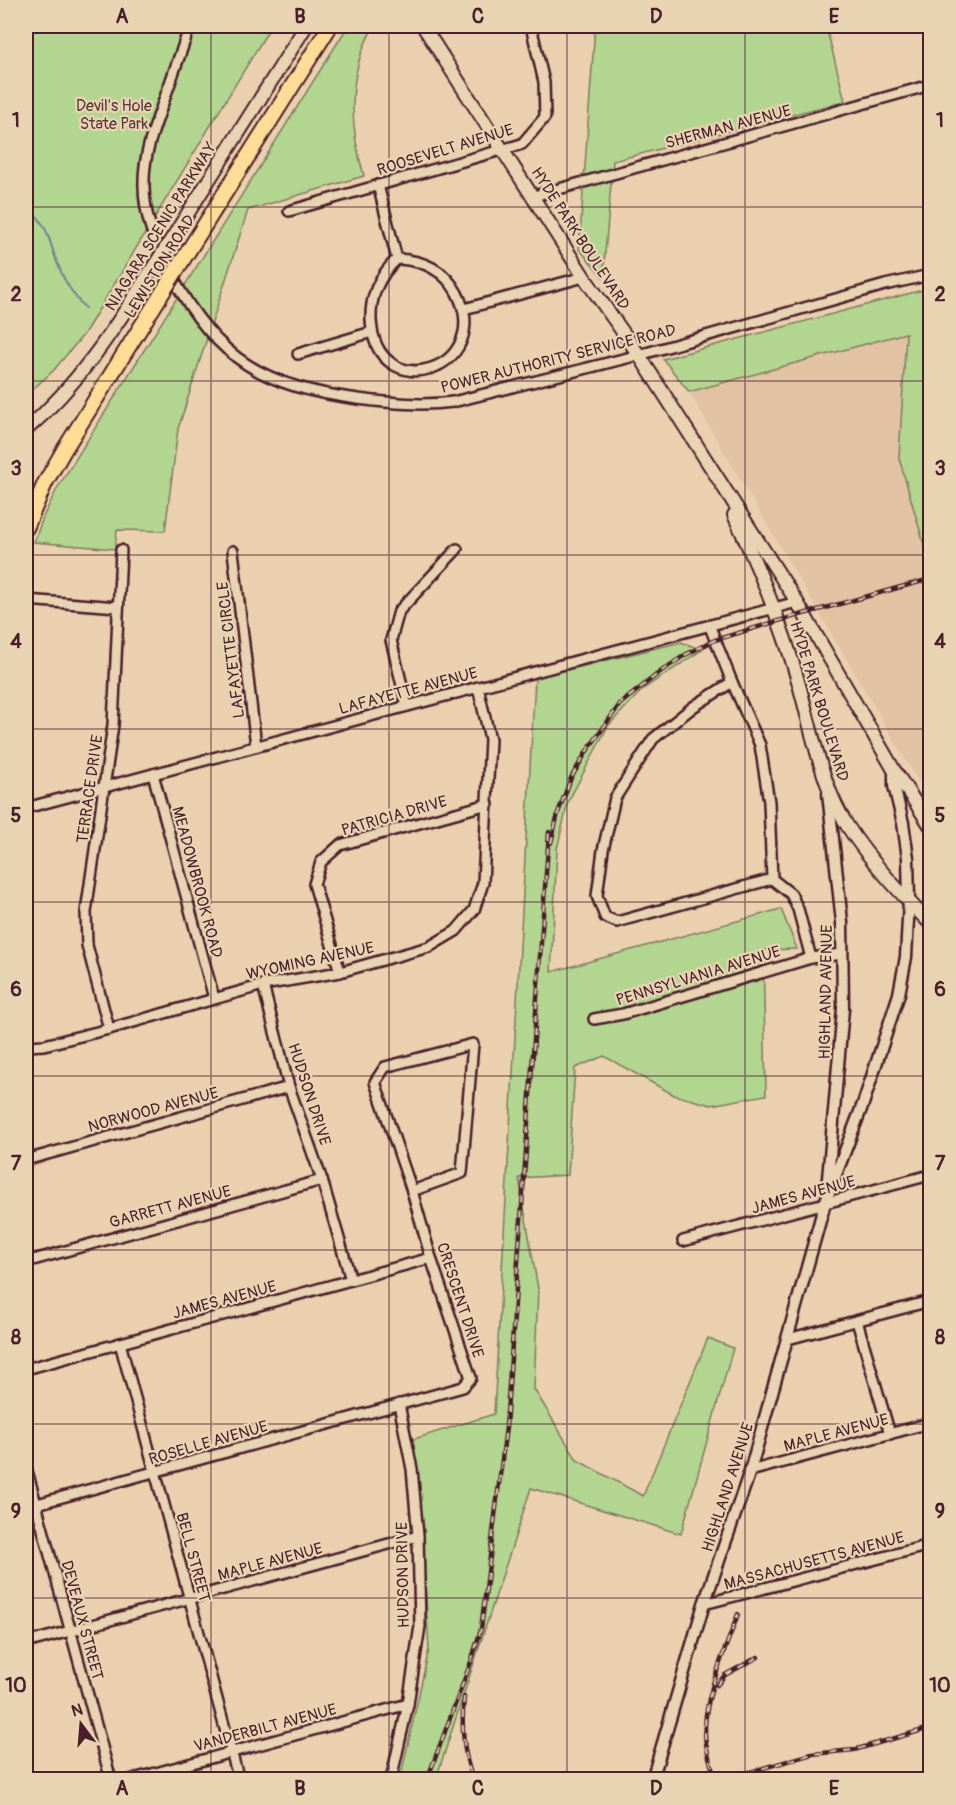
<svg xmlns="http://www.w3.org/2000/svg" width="956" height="1805" font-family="Pangolin,sans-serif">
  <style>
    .built { fill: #e1c2a2 }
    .green { fill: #b2d590; stroke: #7e7a5e; stroke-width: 1.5 }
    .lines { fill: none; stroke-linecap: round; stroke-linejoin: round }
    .stream { stroke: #698396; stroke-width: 2 }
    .minor-casing { stroke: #4a1f2b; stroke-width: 14 }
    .tertiary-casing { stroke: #4a1f2b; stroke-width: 15 }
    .secondary-casing { stroke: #4a1f2b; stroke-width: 16 }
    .primary-casing { stroke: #4a1f2b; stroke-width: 18 }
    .minor { stroke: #e8d3b2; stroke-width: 9 }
    .tertiary { stroke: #e8d3b2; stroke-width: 10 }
    .secondary { stroke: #e8d3b2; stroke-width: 12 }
    .primary { stroke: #fedd96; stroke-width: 14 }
    .rail-casing { stroke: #4a1f2b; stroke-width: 4.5 }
    .rail { stroke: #e8d3b2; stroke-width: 2; stroke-dasharray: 7; stroke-linecap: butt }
    .secondary-bridge-casing { stroke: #4a1f2b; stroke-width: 16; stroke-linecap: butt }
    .primary-bridge-casing { stroke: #4a1f2b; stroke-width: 18; stroke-linecap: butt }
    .secondary-bridge { stroke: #e8d3b2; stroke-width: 12 }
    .primary-bridge { stroke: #fedd96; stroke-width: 14 }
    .grid { fill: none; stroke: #4a1f2b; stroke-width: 1.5; stroke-opacity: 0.55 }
    .labels { text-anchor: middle; stroke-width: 4.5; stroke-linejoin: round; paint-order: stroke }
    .park-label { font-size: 16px; fill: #5a3a3a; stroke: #e8d3b2 }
    .street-label { font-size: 16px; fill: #4a1f2b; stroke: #e8d3b2 }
    .neatline { fill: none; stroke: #4a1f2b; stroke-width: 2 }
    .grid-label { font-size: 20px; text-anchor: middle; font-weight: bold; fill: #4a1f2b }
  </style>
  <rect width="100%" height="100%" fill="#ead0ae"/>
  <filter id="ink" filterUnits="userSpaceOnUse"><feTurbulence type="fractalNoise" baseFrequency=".0167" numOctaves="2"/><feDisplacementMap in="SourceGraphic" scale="12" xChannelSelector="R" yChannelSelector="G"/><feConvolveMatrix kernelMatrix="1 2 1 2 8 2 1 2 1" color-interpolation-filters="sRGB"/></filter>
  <g filter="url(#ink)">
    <path class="built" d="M906,333L899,458L925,548H930V801L689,392Z"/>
    <g class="green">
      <path d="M26,26H271L84,334L53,371L26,395Z"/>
      <path d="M348,26H374C346,73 349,125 364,176L248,210L178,429L165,531L117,530L115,549L34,542L44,515L58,487Z"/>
      <path d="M595,26H826L845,101L613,161L603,277L579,249Z"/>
      <path d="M930,288V548H925L899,458L906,333L689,392L663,359Z"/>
      <path d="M681,642L702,650L643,689L608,726L568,802L557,849L551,972L781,909L797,949L763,950L766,1095L711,1105L674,1095L604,1056L575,1068L568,1175L519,1178L538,1289L534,1389L577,1460L643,1496L708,1338L733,1348L681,1534L531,1488L436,1779L400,1780L429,1649L420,1504L411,1440L494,1414L535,678Z"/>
    </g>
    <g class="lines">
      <path class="stream" d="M26,205C51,228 47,238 59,267C65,283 74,296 85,308"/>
      <defs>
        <g id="minor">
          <path d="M190,26C181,51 172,77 163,103C154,128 144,154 144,181C143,216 156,246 172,276C217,360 265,387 358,399C391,403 421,406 453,402L639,355L885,285L930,275"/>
          <path d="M378,185L397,259"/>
          <path d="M534,196L930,85"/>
          <path d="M289,211L522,144L545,117L544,82L531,26"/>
          <path d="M397,259C423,260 444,269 457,293C496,370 376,408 371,320C370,295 379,276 397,259Z"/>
          <path d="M464,309L584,277"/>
          <path d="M298,354L372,332"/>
          <path d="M233,551L256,746"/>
          <path d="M26,600L118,607"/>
          <path d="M710,627L732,682L693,707L653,739L615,798L603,850L597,896L605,917L617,922L772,879"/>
          <path d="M732,682L760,745L769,802L772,879L791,894L798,909L811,958L842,954"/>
          <path d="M407,706L391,640L399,611L457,549"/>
          <path d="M153,774L214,998"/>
          <path d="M26,808L797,602"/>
          <path d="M340,972L314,884L321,862L340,845L488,804"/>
          <path d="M263,985L289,1087L322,1180L351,1280"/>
          <path d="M594,1019L623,1014L811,958"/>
          <path d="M109,1029L87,945L86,912L113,725L121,550"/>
          <path d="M473,1044L462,1173L412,1191L375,1082L385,1067Z"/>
          <path d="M26,1046L44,1045L109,1029L263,985L340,972L429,947L456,931L474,910L483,883L490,739L478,687"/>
          <path d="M26,1160L289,1087"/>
          <path d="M683,1241L930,1175"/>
          <path d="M26,1262L322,1180"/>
          <path d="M857,1321L890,1434"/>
          <path d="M788,1339L930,1301"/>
          <path d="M120,1343L239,1780"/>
          <path d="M26,1369L431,1258"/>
          <path d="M26,1467L111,1780"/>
          <path d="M750,1471L930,1423"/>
          <path d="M26,1507L463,1387L471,1378L431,1258L412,1191"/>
          <path d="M704,1604L930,1545"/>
          <path d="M26,1643L418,1536"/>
          <path d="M130,1780L408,1704"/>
          <path d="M391,1780L408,1704L420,1626L418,1536L412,1469L399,1404"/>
        </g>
        <g id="tertiary">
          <path d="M827,1190L843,1009L842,922L828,793"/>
          <path d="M652,1780L704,1604L750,1471L825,1203L863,1104L899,994L906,957L909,901L908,858L903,823L894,786V770"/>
        </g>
        <g id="secondary">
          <path d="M423,26L584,277L639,355L797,602L894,770L930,825"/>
          <path d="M171,240L306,26"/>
          <path d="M26,430C79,384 115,328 152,269"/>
          <path d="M734,515C759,569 782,624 798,681C810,723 820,777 841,815C860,850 902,895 930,923"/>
        </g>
        <g id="primary">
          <path d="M182,261L330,26"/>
          <path d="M26,528L45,483L64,450L164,290"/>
        </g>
      </defs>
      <use href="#minor" class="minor-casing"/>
      <use href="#tertiary" class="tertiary-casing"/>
      <use href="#secondary" class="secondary-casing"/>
      <use href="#primary" class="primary-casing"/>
      <use href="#minor" class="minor"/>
      <use href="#tertiary" class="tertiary"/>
      <use href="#secondary" class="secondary"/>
      <use href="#primary" class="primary"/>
      <defs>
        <g id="rail">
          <path d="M551,843L558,813L571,778L587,751L620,704L660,672L685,655L715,640L778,621L930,579"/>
          <path d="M717,1685L725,1675L758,1657"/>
          <path d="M464,1697C461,1725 463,1753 473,1780"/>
          <path d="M427,1780L472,1659L481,1629L506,1427L549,832"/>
          <path d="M715,1780C712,1765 705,1749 705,1734C703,1699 726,1648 738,1614"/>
          <path d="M722,1780L812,1754L854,1750L930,1728"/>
        </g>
      </defs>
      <use href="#rail" class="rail-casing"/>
      <use href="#rail" class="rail"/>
      <defs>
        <path id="secondary-bridge" d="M152,269L171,240"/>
        <path id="primary-bridge" d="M164,290L182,261"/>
      </defs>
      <use href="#secondary-bridge" class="secondary-bridge-casing"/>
      <use href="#primary-bridge" class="primary-bridge-casing"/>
      <use href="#secondary-bridge" class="secondary-bridge"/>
      <use href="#primary-bridge" class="primary-bridge"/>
    </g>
  </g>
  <path class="grid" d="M211,26V1780M389,26V1780M567,26V1780M745,26V1780M26,207H930M26,381H930M26,555H930M26,729H930M26,902H930M26,1076H930M26,1250H930M26,1424H930M26,1598H930"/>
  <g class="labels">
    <g class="park-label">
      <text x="114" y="111">Devil's Hole<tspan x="114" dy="18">State Park</tspan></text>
    </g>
    <g class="street-label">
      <text transform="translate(728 126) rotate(-15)" y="6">SHERMAN AVENUE</text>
      <text transform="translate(445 149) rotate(-17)" y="6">ROOSEVELT AVENUE</text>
      <text transform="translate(160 226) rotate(-58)" y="6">NIAGARA SCENIC PARKWAY</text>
      <text transform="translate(581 238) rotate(57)" y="6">HYDE PARK BOULEVARD</text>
      <text transform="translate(159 266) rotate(-58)" y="6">LEWISTON ROAD</text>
      <text transform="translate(558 358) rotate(-14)" y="6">POWER AUTHORITY SERVICE ROAD</text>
      <text transform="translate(230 650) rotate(-97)" y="6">LAFAYETTE CIRCLE</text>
      <text transform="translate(408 690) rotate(-15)" y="6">LAFAYETTE AVENUE</text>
      <text transform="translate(820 701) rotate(73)" y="6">HYDE PARK BOULEVARD</text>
      <text transform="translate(89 789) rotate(-82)" y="6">TERRACE DRIVE</text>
      <text transform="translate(394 815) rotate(-16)" y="6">PATRICIA DRIVE</text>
      <text transform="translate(198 882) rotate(75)" y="6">MEADOWBROOK ROAD</text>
      <text transform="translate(310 960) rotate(-12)" y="6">WYOMING AVENUE</text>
      <text transform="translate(698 975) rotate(-17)" y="6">PENNSYLVANIA AVENUE</text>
      <text transform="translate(825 992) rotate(-89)" y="6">HIGHLAND AVENUE</text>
      <text transform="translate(310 1094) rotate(72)" y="6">HUDSON DRIVE</text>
      <text transform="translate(153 1109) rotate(-15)" y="6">NORWOOD AVENUE</text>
      <text transform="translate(803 1194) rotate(-15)" y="6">JAMES AVENUE</text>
      <text transform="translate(170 1206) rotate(-15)" y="6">GARRETT AVENUE</text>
      <text transform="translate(224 1299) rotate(-15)" y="6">JAMES AVENUE</text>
      <text transform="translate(461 1300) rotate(72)" y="6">CRESCENT DRIVE</text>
      <text transform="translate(836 1432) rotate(-15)" y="6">MAPLE AVENUE</text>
      <text transform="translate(208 1442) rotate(-16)" y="6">ROSELLE AVENUE</text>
      <text transform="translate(727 1487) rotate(-72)" y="6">HIGHLAND AVENUE</text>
      <text transform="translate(194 1557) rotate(75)" y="6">BELL STREET</text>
      <text transform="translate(814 1560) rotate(-15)" y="6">MASSACHUSETTS AVENUE</text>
      <text transform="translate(270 1561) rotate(-15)" y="6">MAPLE AVENUE</text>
      <text transform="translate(402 1575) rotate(-91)" y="6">HUDSON DRIVE</text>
      <text transform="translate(83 1620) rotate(75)" y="6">DEVEAUX STREET</text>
      <text transform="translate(265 1727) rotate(-15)" y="6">VANDERBILT AVENUE</text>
    </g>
  </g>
  <rect width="956" height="1805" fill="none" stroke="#e8d3b2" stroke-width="66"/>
  <g transform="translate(81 1724) rotate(344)" stroke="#e8d3b2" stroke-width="4.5" paint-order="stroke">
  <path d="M0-4.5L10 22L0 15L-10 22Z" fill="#4a1f2b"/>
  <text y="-9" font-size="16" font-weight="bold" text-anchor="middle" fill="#4a1f2b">N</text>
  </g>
  <rect x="33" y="33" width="890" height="1739" class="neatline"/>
  <g class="grid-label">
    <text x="122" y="23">A</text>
    <text x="300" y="23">B</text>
    <text x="478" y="23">C</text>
    <text x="656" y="23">D</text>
    <text x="834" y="23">E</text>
    <text x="16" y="127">1</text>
    <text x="940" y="127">1</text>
    <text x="16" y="301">2</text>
    <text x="940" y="301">2</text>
    <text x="16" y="475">3</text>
    <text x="940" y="475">3</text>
    <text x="16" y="648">4</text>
    <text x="940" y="648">4</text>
    <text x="16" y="822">5</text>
    <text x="940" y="822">5</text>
    <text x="16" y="996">6</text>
    <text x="940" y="996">6</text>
    <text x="16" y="1170">7</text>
    <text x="940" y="1170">7</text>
    <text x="16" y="1344">8</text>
    <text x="940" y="1344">8</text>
    <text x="16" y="1518">9</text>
    <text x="940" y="1518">9</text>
    <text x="16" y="1692">10</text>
    <text x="940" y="1692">10</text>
    <text x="122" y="1795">A</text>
    <text x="300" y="1795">B</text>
    <text x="478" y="1795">C</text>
    <text x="656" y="1795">D</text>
    <text x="834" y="1795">E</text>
  </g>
</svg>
